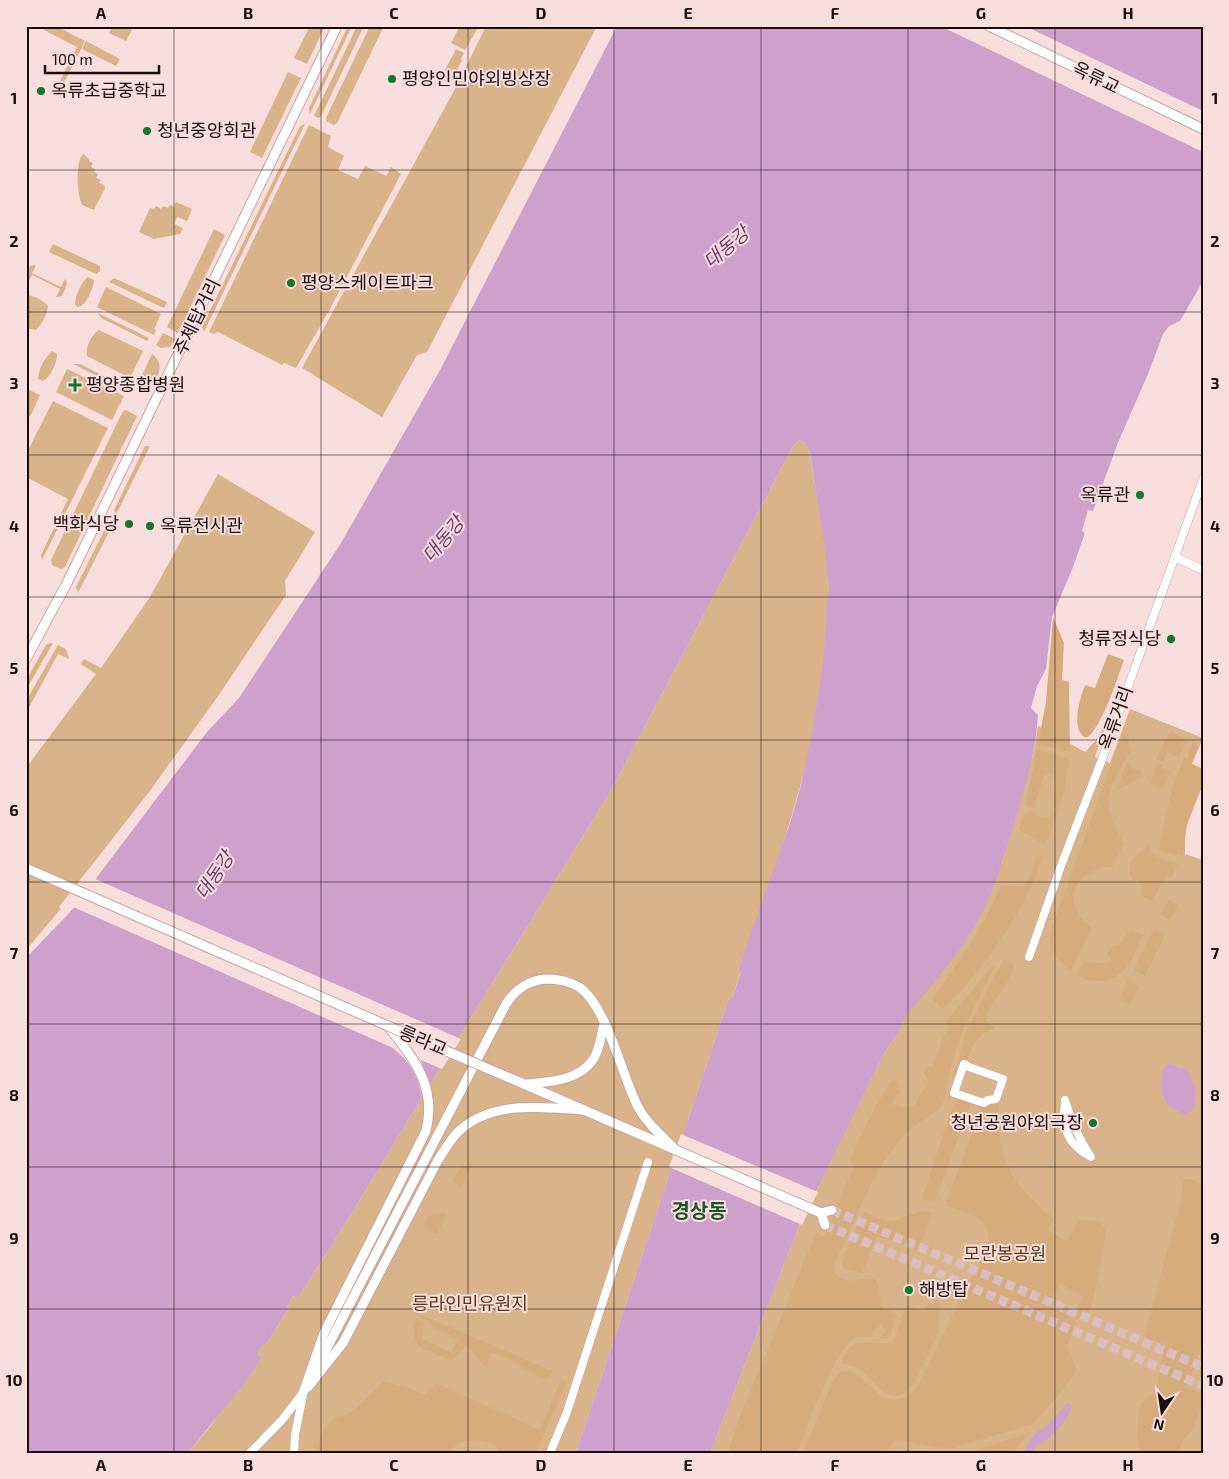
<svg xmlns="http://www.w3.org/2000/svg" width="1229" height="1479" font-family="'Exo 2','Noto Sans KR',sans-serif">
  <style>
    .green { fill: #d9b389 }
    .forest { fill: #d6ac7c }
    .water { fill: #cea0cc }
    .pier { fill: #f9dede }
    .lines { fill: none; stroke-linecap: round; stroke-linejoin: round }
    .major-tunnel { stroke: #d8bebe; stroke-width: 9; stroke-dasharray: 9 4.5; stroke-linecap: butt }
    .minor-casing { stroke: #cca2a2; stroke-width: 9 }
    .major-casing { stroke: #cca2a2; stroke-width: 11 }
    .minor { stroke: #fff; stroke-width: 8 }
    .major { stroke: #fff; stroke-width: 9 }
    .major-bridge-casing { stroke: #cca2a2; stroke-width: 11; stroke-linecap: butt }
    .major-bridge { stroke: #fff; stroke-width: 9 }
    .grid { fill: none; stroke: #1a0c0c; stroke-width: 1; stroke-opacity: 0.55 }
    .poi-dot { fill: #13782a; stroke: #f9dede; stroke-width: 2 }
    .labels { text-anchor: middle; stroke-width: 4; stroke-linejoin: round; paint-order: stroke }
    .street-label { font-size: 18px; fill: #1a0c0c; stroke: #f9dede }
    .poi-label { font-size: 18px; fill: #1a0c0c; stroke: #f9dede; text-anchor: start }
    .park-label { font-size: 18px; fill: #563913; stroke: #f9dede }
    .water-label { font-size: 19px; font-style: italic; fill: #6f376e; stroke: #f9dede }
    .quarter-label { font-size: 20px; font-weight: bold; fill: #1b5624; stroke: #f9dede }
    .neatline { fill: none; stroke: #1a0c0c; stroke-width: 2 }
    .grid-label { font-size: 16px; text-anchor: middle; font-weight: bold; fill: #1a0c0c }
  </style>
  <rect width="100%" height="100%" fill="#f9dede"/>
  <g class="green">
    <path d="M46,26H56L85,41L62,87L58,85L77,47L44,30Z"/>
    <path d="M113,26L123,29L125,26H134L126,41L109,33Z"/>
    <path d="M310,26H325L307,64L294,58Z"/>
    <path d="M348,26H352L310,114L309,108Z"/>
    <path d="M357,26H364L321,116L319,118L314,116Z"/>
    <path d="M370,26H384L337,123L334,125L327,122L326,118Z"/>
    <path d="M460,26H479L465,50L451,43Z"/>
    <path d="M486,26H597L427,352L417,355L382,417L302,368L455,89Z"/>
    <path d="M86,41L120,59L116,66L82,49Z"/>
    <path d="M456,49L464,53L461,58L462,60L450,84L440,79Z"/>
    <path d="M288,72L301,78L262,158L250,152Z"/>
    <path d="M305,124L204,332L202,327L300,126Z"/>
    <path d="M309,125L331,136L328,147L344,156L338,170L358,179L365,166L386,176L391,167L401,174L330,309L296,368L284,363L282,365L218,332L213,334L209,332Z"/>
    <path d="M83,154L89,159V161L93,163L91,167L95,169L94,172L98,174L96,178L101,180L99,183L104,185L105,188L94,210L82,205C77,193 75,163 83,154Z"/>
    <path d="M176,202L192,209L187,221L177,217L174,224L183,228L180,234L154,239L139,232L150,208L154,209L156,206L161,209L163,206L168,208L170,205L174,207Z"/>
    <path d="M214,229L225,235L178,333L167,327Z"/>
    <path d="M53,244L100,266V271L96,274L49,252Z"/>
    <path d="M34,265L36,266L32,273L61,287L65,279L66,280L67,284L62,296L56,297L60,289L32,275L27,283L26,282V275L30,266Z"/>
    <path d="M88,277L94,280C93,289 87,305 78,307L75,305C75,296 81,282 88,277Z"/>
    <path d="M114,278L167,302L164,308L109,282Z"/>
    <path d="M106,287L161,314L154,329L156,330L154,335L97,307Z"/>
    <path d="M26,295C33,295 43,300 48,306C47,314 42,325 36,330L26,328Z"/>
    <path d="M98,313L149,338L147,341L101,318Z"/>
    <path d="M99,330L143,351L130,378L87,356C85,347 92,334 99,330Z"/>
    <path d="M163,333L175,339L170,347L161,348L156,345Z"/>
    <path d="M52,351L57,354C57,363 50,379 42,381L38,379C38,370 45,357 52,351Z"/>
    <path d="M152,354C163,362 161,373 153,382L145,384L139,382Z"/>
    <path d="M73,364H80L125,387L124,390Z"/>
    <path d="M67,369L124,396L112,420L56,392Z"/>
    <path d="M27,389L40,395L31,415L26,418Z"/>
    <path d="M53,401L108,428L42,560L41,555L68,499L26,477V454Z"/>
    <path d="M126,410L137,416L65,567L61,569L52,565L51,560L123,411Z"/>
    <path d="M799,440L805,442L810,453C816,498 828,543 829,588C829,615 825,642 822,668C817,708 811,748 800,787C783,849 760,910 738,970L741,971L732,999L729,998L576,1453H188L209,1428L262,1357L257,1354L264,1342L266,1344L289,1308L287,1307L293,1296L298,1298L350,1216L441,1066L609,794L793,446Z"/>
    <path d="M145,446H150L116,515L114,510L115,508Z"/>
    <path d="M218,474L315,532L285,581L286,595L216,699L149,792L59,907L61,909L59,911L26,950V768L96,674L81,664L84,659L101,668L150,597Z"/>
    <path d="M111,522H114L78,593L76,587L107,525Z"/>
    <path d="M50,643H53L26,690V681L46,645Z"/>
    <path d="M58,645L66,649L69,659L58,654L26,713V701Z"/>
    <path d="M1130,709L1203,738L1192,764L1203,769V784L1187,825L1185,839V854L1203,860V1453H710L799,1226L884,1054L902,1027L900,1023L969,936L1002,862L1023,792L1034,751L1038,726L1085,752L1097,739L1108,719L1095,757L1110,763Z"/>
  </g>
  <g class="forest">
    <path d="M1053,617L1064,643L1062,680L1069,682L1070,752L1038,744L1046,702Z"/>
    <path d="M1108,654L1124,660C1116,681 1104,722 1088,737H1084C1071,726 1080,698 1085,685L1095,688Z"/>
    <path d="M1170,731L1187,740L1179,757L1167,752L1163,762L1156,759Z"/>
    <path d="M1123,732L1128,734L1129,737L1128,743L1131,752C1123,758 1108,793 1108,802C1108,814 1119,833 1124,844L1112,867C1089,867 1066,885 1076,910C1080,918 1086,922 1092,928L1071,970C1055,957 1047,952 1051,930Z"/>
    <path d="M1193,744L1199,746L1191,764L1203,769V783L1186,825L1183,856L1159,851C1164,819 1171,788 1184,758L1187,759Z"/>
    <path d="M1037,750L1069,759L1064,792L1048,840L1044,844L1019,830L1024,814L1030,811C1040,816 1044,823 1055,812L1053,802L1056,781L1051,772L1044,775L1034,807L1029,808L1026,803Z"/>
    <path d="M1127,762L1133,769H1140L1143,776L1116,791Z"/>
    <path d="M1157,763L1162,765L1161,767L1170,772L1163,789L1150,783Z"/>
    <path d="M1150,846C1151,860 1166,860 1178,863L1171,878L1166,876L1152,901L1141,896V893L1143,892L1138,880L1137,878L1134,881L1129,874L1130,872C1128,860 1140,851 1150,846Z"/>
    <path d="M1037,856L1043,857C1035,877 1028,896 1017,914C999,945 969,985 943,1009L932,999C959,963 984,927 1001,885L1024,887L1029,879Z"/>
    <path d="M1169,900L1178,905L1170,920L1161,915Z"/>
    <path d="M1131,929L1143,935C1137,946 1132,961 1124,970C1112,983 1090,984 1077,975L1083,962L1107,963L1112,959L1107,956L1110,948L1120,944Z"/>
    <path d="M1154,929L1165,935L1145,976L1134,970Z"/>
    <path d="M1004,960L1014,963L1008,981L990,1008L986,1021L995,1028L982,1034L973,1045L952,1096L948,1099L966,1032L991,982Z"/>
    <path d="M993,965L995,966L963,1030L953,1059L943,1101L940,1108L907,1132L884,1161L869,1188L834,1265L835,1273C853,1294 880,1261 879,1294L881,1296V1304L884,1308L897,1315L890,1337L887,1339H882L880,1337L885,1332L882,1324L872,1332L873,1335L872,1337C866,1337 858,1336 853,1339C834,1351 806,1430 797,1453H728L739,1419L816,1233L824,1236L855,1164L849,1161L876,1106L890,1082L894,1080L897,1081L900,1094L895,1096L893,1101L894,1105L903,1107L915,1106C917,1090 937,1087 923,1073L929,1066L931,1068L934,1066L932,1063L938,1055L942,1038L951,1028L946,1022Z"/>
    <path d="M1128,980L1139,986L1130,1005L1119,999Z"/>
    <path d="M959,1097L972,1100L935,1201L922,1199L950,1114Z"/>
    <path d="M999,1097C994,1154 1010,1184 1054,1219L1048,1230L1066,1241L1079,1220C1090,1220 1104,1219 1106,1234C1100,1263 1097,1294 1086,1322L1074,1317L1083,1296L1060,1284L1048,1305L1076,1321L1067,1347L1077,1370L1066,1386L1033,1424L952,1448L934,1447L901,1440L893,1442L886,1453H803L833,1380L842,1371L855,1373L884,1398C899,1402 908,1398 918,1386L989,1241C988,1214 966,1213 945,1205L983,1103Z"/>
    <path d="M473,1163L462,1186L452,1181C457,1171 461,1165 473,1163Z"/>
    <path d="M1183,1179H1189L1203,1185V1340L1187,1388L1203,1394V1403L1193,1430L1183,1440L1178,1453H1141L1137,1441L1139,1407L1148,1395H1155L1165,1344L1144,1338L1180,1204Z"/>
    <path d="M865,1211C872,1214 877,1220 886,1221C902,1222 918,1207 932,1213L918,1250C904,1246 890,1238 876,1237L862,1273L843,1269L842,1261Z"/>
    <path d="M436,1213L447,1214L437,1234L427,1231L424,1225L427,1217Z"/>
    <path d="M936,1298L940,1302L938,1333L914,1383L902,1394L896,1396L886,1394L859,1368L841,1363C854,1330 868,1348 893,1342L906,1305L925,1312L928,1302L934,1304Z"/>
    <path d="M417,1313L552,1371L549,1378L544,1379L504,1357L490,1352L487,1368C478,1361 475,1352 466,1346L452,1361L418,1346C414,1336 412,1328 416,1318L425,1323L422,1339L451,1352L458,1340L431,1325L430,1322L416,1315Z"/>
    <path d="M561,1380L566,1382L536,1453H498L496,1445C481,1439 459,1436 450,1453H320L313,1447L312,1443H318C321,1435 327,1422 336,1418C342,1415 347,1416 353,1411C364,1401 374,1391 384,1381L399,1386L400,1384L426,1395L429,1388L433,1389L436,1383L540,1430Z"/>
    <path d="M1028,1433L1013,1453H967Z"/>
  </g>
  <g class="water">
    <path d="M617,26H1203V281L1180,321L1169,326L1163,334L1148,374L1117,445L1093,511L1088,510L1082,531L1085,533L1073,567L1052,617L1046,669L1037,686L1031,708L1038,715C1036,754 1024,792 1012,830C1001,866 990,904 969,936C949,967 923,994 901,1023L902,1027L884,1054L799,1226L710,1453H576L729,998L732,999L741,972L738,970L791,820L801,785L813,727L818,696L824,650L829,587L824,542L810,453L805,442L799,440L793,446L609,794L441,1066L350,1216L298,1298L293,1296L287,1307L289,1308L266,1344L264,1343L257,1354L262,1357L243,1385L188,1453H26V958L72,910L207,732L239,698L341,543L440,370Z"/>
    <path d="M1169,1064L1175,1065L1179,1069L1182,1068L1189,1073L1196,1090L1194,1108L1187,1114L1181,1113L1177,1109L1175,1110C1173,1108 1170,1107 1169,1106C1159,1096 1158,1070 1169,1064Z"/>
    <path d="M1067,1403L1071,1404C1074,1413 1054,1434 1047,1439C1041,1444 1035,1445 1032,1453H1024C1026,1444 1035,1432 1043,1428L1044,1429Z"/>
  </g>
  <g class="pier">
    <path d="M940,26H1025L1203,111V152Z"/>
    <path d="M93,878L461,1039L442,1069L421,1060L431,1087L423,1100L417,1079L412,1069L404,1058L393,1048L71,906Z"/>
    <path d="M681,1134L818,1192L802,1225L669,1167Z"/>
  </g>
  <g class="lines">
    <g class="major-tunnel">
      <path d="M832,1210L1203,1367"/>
      <path d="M825,1225L1203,1386"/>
    </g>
    <defs>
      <g id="minor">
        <path d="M1175,557L1203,570"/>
        <path d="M1029,957L1062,863L1101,762L1203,479"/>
        <path d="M964,1064L969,1067L1003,1079L996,1099L988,1100L984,1103L954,1093Z"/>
        <path d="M1065,1100C1071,1121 1078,1138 1091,1157C1066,1144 1062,1127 1065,1100Z"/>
        <path d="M250,1453L282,1420L303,1393"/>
        <path d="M294,1453L295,1435L303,1395"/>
        <path d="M550,1453L567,1412L648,1162"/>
      </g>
      <g id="major">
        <path d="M989,26L1203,129"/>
        <path d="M26,659L67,583L337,26"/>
        <path d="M26,868L388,1026C414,1059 437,1086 426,1131L324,1333L303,1393"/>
        <path d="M524,1084L821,1213"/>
        <path d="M525,1084C549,1082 580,1081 594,1058C600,1048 601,1035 604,1024"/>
        <path d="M821,1213L825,1225"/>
        <path d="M821,1213L832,1210"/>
        <path d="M317,1367L506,1004C515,990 529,980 546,979C558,979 569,981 579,987C607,1006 622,1076 638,1107C647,1124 662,1136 676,1150"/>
        <path d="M308,1387L343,1343L438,1160C444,1151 450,1140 458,1132C491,1100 543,1107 584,1110"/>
      </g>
    </defs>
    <use href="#minor" class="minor-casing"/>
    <use href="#major" class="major-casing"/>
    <use href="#minor" class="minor"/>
    <use href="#major" class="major"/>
    <defs>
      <path id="major-bridge" d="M388,1026L524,1084"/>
    </defs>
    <use href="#major-bridge" class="major-bridge-casing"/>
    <use href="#major-bridge" class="major-bridge"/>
  </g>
  <path class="grid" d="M174,26V1453M321,26V1453M468,26V1453M614,26V1453M761,26V1453M908,26V1453M1055,26V1453M26,170H1203M26,312H1203M26,455H1203M26,597H1203M26,740H1203M26,882H1203M26,1024H1203M26,1167H1203M26,1309H1203"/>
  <g class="poi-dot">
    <circle cx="392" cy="79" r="5"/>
    <circle cx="41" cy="91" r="5"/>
    <circle cx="147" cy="131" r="5"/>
    <circle cx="291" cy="283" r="5"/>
    <path d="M72.5 377.5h5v5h5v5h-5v5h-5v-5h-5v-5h5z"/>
    <circle cx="1140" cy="495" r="5"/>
    <circle cx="129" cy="524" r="5"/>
    <circle cx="150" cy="526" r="5"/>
    <circle cx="1171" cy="639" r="5"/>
    <circle cx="1093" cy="1123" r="5"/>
    <circle cx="909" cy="1290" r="5"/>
  </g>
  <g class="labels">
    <g class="street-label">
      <text transform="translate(1096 78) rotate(26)" y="6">옥류교</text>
      <text transform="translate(197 317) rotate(-64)" y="6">주체탑거리</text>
      <text transform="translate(1116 718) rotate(-70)" y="6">옥류거리</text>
      <text transform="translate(423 1041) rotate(23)" y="6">릉라교</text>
    </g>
    <g class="poi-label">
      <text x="402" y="85">평양인민야외빙상장</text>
      <text x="51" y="97">옥류초급중학교</text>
      <text x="157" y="137">청년중앙회관</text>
      <text x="301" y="289">평양스케이트파크</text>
      <text x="86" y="391">평양종합병원</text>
      <text x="1130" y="501" text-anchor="end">옥류관</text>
      <text x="119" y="530" text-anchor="end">백화식당</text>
      <text x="160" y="532">옥류전시관</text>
      <text x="1161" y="645" text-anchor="end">청류정식당</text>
      <text x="1083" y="1129" text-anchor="end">청년공원야외극장</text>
      <text x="919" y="1296">해방탑</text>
    </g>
    <g class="park-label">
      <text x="1005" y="1260">모란봉공원</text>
      <text x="470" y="1310">릉라인민유원지</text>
    </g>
    <g class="water-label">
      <text transform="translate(726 247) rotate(-40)" y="7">대동강</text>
      <text transform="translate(443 539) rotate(-50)" y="7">대동강</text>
      <text transform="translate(214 875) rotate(-56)" y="7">대동강</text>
    </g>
    <g class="quarter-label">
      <text x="699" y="1218">경상동</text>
    </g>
  </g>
  <rect width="1229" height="1479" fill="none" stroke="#f9dede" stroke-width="55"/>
  <g transform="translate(1162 1412) rotate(193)" stroke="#f9dede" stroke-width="4" paint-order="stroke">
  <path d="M0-4L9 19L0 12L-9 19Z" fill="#1a0c0c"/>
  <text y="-8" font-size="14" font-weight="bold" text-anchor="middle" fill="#1a0c0c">N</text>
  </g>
  <path d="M45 65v8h114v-8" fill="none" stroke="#1a0c0c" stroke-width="2.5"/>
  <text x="52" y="65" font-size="15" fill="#1a0c0c" stroke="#f9dede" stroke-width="4" paint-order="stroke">100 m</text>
  <rect x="28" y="28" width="1174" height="1424" class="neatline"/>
  <g class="grid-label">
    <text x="101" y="19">A</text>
    <text x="248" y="19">B</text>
    <text x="394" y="19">C</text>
    <text x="541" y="19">D</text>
    <text x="688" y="19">E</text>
    <text x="835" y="19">F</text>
    <text x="981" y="19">G</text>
    <text x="1128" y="19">H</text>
    <text x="14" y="104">1</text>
    <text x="1215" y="104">1</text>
    <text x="14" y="247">2</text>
    <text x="1215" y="247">2</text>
    <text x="14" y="389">3</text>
    <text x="1215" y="389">3</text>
    <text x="14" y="532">4</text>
    <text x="1215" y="532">4</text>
    <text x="14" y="674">5</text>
    <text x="1215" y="674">5</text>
    <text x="14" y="816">6</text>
    <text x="1215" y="816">6</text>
    <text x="14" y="959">7</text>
    <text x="1215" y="959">7</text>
    <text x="14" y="1101">8</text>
    <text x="1215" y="1101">8</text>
    <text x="14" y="1244">9</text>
    <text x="1215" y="1244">9</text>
    <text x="14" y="1386">10</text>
    <text x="1215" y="1386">10</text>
    <text x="101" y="1471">A</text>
    <text x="248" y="1471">B</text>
    <text x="394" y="1471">C</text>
    <text x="541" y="1471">D</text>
    <text x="688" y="1471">E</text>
    <text x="835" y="1471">F</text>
    <text x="981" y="1471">G</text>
    <text x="1128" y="1471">H</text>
  </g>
</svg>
